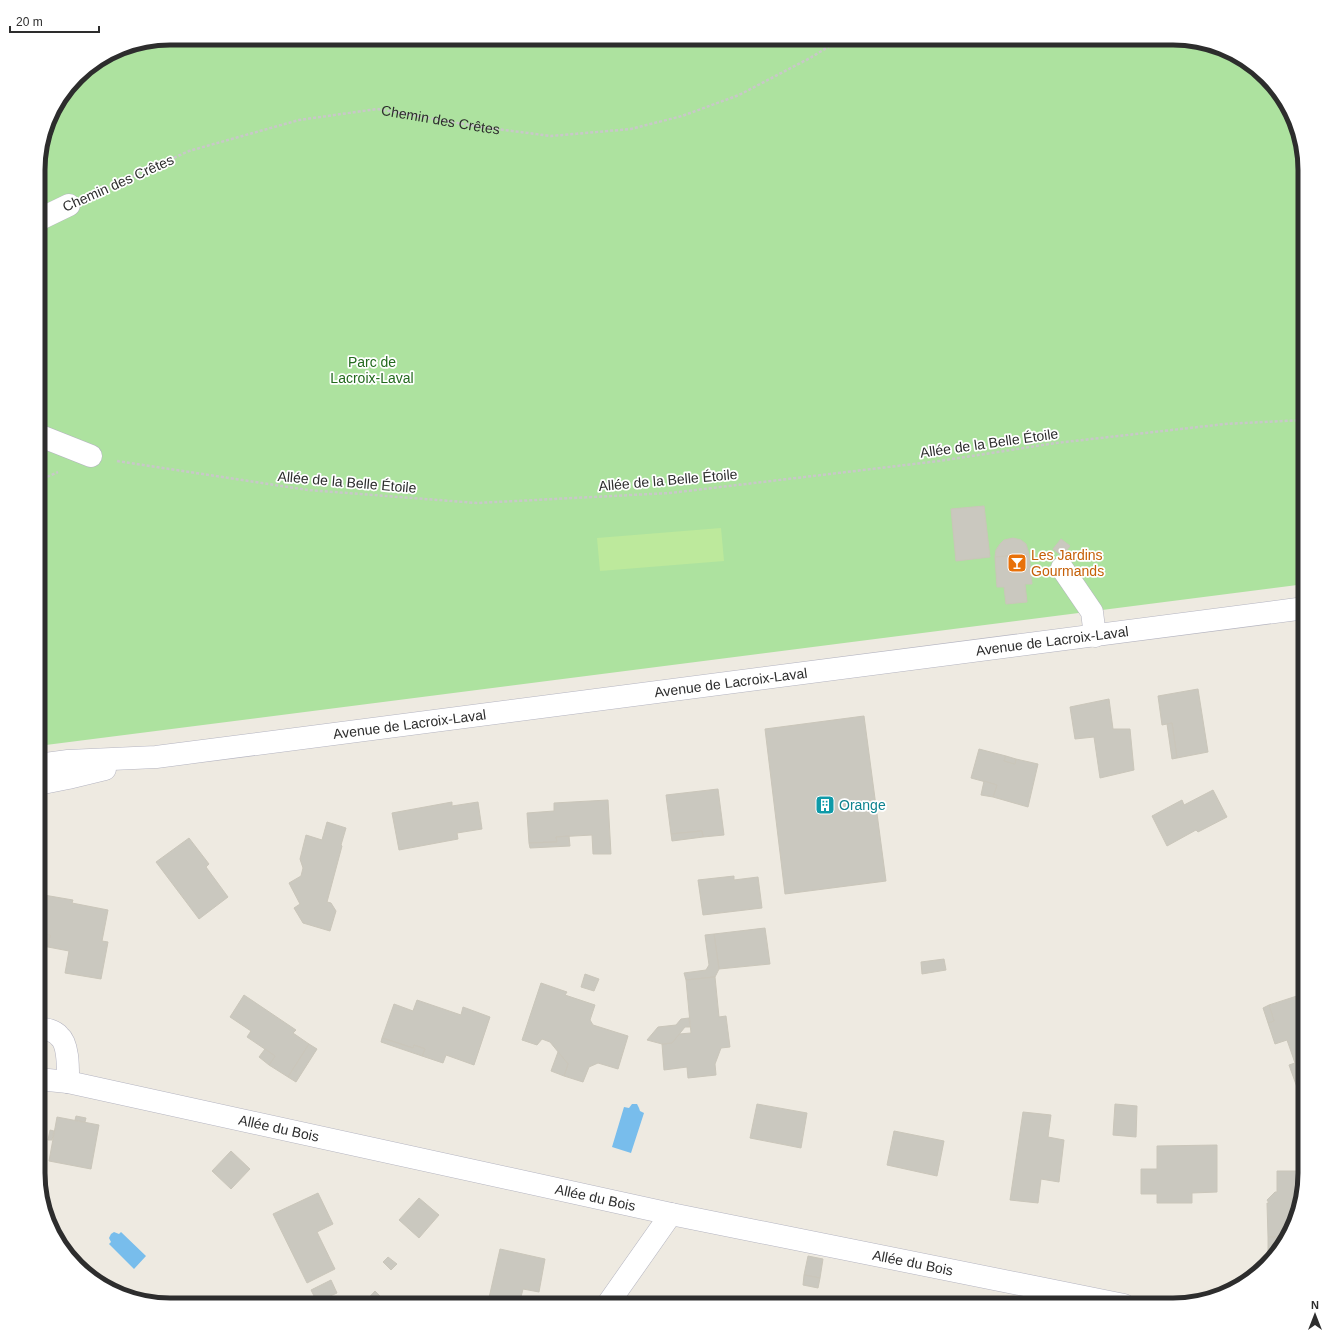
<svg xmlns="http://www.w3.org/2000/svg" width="1343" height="1343" font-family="Arial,sans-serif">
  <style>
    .green { fill: #ade29f }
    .pitch { fill: #bde99c }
    .water { fill: #78bdec }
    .building { fill: #cac8bf; stroke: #cac6ba }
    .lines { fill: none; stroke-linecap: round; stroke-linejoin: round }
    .minor-casing { stroke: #b4b4c0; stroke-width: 23 }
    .path { stroke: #c8c8c8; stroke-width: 2.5; stroke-dasharray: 3 2; stroke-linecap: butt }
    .minor { stroke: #fff; stroke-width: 22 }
    .labels { text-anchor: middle; stroke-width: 3.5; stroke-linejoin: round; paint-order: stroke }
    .street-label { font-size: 14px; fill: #2d2d2d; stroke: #fff }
    .park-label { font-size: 14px; fill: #236a1e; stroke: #fff }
    .food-label { font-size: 14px; fill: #c56008; stroke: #fff; text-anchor: start }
    .culture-label { font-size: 14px; fill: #0d838f; stroke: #fff; text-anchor: start }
    .rim { fill: none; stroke: #2d2d2d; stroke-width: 5 }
  </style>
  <rect width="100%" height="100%" fill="#eeeae1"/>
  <path class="green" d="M170,38H1181L1231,52L1272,83L1295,120L1305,170V584L38,746V161L52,112L83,71L120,48Z"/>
  <path class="pitch" d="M721,528L724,561L600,571L597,538Z"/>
  <g class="water">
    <path d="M632,1104H637L639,1108L640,1111L644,1113L631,1153L612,1147L624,1107L629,1108Z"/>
    <path d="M114,1232L119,1234L121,1232L146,1256L134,1269L109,1244L111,1242L109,1238L111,1234Z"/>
  </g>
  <g class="building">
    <path d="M984,506L990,557L956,561L951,509Z"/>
    <path d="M1013,538L1021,540L1026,544L1029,554L995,557L996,550L1000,544L1004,540Z"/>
    <path d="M1061,539L1070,546L1062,556L1053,549Z"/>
    <path d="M1029,554L1032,584H1025L1027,602L1006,604L1004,587H997L995,557Z"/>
    <path d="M1198,689L1208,752L1177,758L1172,723L1162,725L1158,696Z"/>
    <path d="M1109,699L1113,729H1130L1134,770L1100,778L1094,737L1075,739L1070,707Z"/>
    <path d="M864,716L886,881L785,894L765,729Z"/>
    <path d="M1172,723L1177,758L1172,759L1167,724Z"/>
    <path d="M979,749L1006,756L1004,761L1015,764L1016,759L1038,764L1028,807L993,797L997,785L971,778Z"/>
    <path d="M1006,756L1016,759L1015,764L1004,761Z"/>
    <path d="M984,781L997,785L993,797L981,795Z"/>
    <path d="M718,789L724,835L703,837L702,831L671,834L666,795Z"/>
    <path d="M1213,790L1227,817L1198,832L1196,830L1167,846L1152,816L1182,800L1184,805Z"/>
    <path d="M608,800L611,854H593L592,835L556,837L557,842L529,843L527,813L554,811V803Z"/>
    <path d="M452,802V806L478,802L482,829L457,833L458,839L399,850L392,813Z"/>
    <path d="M327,822L346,828L341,845L342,846L327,902L331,903L336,911L330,931L303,923L294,908L300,904L289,883L301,876L303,868L300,859L306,835L322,840Z"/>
    <path d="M702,831L703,837L672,841L671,834Z"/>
    <path d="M569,836L570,846L530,848L529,843L557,842L556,837Z"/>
    <path d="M189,838L209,864L206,867L228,897L199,919L156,862Z"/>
    <path d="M734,876V880L758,877L762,908L703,915L698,880Z"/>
    <path d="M38,894L73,900L72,903L108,910L102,941L108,942L101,979L65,973L69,951L48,947L50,935L45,934L44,936L38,935Z"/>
    <path d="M765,928L770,964L719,969L714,934Z"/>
    <path d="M45,934L50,935L48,947L41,946L40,950L38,951V935L44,936Z"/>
    <path d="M714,934L719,969L715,977L686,980L684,973L706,970L709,965L705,935Z"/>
    <path d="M944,959L946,970L922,974L921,962Z"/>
    <path d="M585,974L599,979L594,991L581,987Z"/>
    <path d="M715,977L719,1017L726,1016L730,1047L721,1048L715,1064L716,1075L688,1078L687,1067L664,1070L662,1044L672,1043L679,1034L691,1033L686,980Z"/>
    <path d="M541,983L567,992L565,995L595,1005L590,1020L593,1025L628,1036L618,1069L598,1063L589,1067L583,1082L564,1076L568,1064L550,1042L542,1039L537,1045L522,1040Z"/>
    <path d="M1303,994L1305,1000V1087L1298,1090L1289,1065L1295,1063L1287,1040L1275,1044L1268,1023L1274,1021L1269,1005Z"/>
    <path d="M244,995L296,1030L293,1033L309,1044L288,1077L269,1065L275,1056L247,1037L251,1031L230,1017Z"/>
    <path d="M417,1000L461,1015L463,1007L490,1017L474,1065L446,1055L443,1063L422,1056L425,1049L414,1045L413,1048L382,1038L394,1004L413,1011Z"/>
    <path d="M1269,1005L1274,1021L1268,1023L1263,1008Z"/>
    <path d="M689,1018L690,1027H685L672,1043L662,1044L647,1040L658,1027L676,1025L681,1019Z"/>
    <path d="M382,1038L413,1048L414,1045L425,1049L422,1056L381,1042Z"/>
    <path d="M309,1044L317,1049L296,1082L288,1077Z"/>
    <path d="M265,1049L275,1056L269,1065L259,1057Z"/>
    <path d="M558,1052L568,1064L564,1076L551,1071Z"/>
    <path d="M757,1104L807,1113L801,1148L750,1138Z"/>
    <path d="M1115,1104L1137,1106L1136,1137L1113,1135Z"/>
    <path d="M1023,1112L1051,1115L1048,1137L1064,1140L1059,1182L1041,1179L1038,1203L1010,1200Z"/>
    <path d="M76,1116L86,1118L85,1122L75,1120Z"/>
    <path d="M57,1117L99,1125L91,1169L49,1161Z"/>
    <path d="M50,1130L54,1131L52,1140H48Z"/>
    <path d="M894,1131L944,1141L937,1176L887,1165Z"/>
    <path d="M1217,1145V1192L1192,1193V1203H1157V1194H1141V1169H1157V1146Z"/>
    <path d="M231,1151L250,1169L231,1189L212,1171Z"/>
    <path d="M1277,1171H1305V1173L1295,1224L1285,1237H1268L1267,1203H1269L1267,1200L1275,1192H1277Z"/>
    <path d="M318,1193L333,1224L317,1232L335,1269L307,1283L273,1214Z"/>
    <path d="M419,1198L439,1215L419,1238L399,1220Z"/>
    <path d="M1268,1237H1285L1268,1260Z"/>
    <path d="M500,1249L545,1259L539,1292L523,1289L519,1305H485L487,1298H489Z"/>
    <path d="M808,1256L823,1259L820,1278L804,1275Z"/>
    <path d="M388,1257L397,1264L391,1270L383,1262Z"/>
    <path d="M804,1275L820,1278L818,1288L803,1285Z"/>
    <path d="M331,1280L337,1293L317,1302L311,1290Z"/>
    <path d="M375,1291L380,1296L372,1305H362Z"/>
    <path d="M343,1298L349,1305H335Z"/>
  </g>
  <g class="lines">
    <defs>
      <g id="minor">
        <path d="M38,220L69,205"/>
        <path d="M38,435L91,456"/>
        <path d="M1062,568L1092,612L1095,636"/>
        <path id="s2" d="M38,765L68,761L156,757L1305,608"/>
        <path d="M38,784L68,778L105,769"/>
        <path d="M38,1028C45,1029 54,1030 59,1036C69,1044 68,1070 68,1082"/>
        <path id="s3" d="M38,1079L68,1082L671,1214L1124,1305"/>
        <path d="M607,1305L671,1214"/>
      </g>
    </defs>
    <use href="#minor" class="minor-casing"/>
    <g class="path">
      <path id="s1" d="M92,195L189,151L299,120L377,109L481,127L551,136L631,129L682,116L739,95L810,58L843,38"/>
      <path d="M117,461L308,490L477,503L670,493L939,461L1056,443L1225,424L1305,420"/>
      <path d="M38,481L58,472"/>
    </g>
    <use href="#minor" class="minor"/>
  </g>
  <defs>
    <symbol id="bar-square" viewBox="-11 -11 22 22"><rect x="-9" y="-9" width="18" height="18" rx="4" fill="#e8710a" stroke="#fff"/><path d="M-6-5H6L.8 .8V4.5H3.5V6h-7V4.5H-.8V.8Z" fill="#fff"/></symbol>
    <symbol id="building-square" viewBox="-11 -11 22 22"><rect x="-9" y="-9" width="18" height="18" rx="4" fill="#0f9aa8" stroke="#fff"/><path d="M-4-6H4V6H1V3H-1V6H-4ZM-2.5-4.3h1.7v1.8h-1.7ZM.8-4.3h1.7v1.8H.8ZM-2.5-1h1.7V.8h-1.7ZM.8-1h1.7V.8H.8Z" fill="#fff"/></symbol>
  </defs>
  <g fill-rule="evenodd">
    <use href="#bar-square" x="1006" y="552" width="22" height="22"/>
    <use href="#building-square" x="814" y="794" width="22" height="22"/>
  </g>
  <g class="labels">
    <g class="street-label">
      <text dy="5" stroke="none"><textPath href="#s1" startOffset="364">Chemin des Crêtes</textPath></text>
      <text transform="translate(118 183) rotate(-24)" y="5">Chemin des Crêtes</text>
      <text transform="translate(989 443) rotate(-8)" y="5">Allée de la Belle Étoile</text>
      <text transform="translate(668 480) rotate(-5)" y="5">Allée de la Belle Étoile</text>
      <text transform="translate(347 482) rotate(5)" y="5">Allée de la Belle Étoile</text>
      <text dy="5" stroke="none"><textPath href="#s2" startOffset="1022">Avenue de Lacroix-Laval</textPath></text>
      <text dy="5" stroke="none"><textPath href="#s2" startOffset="698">Avenue de Lacroix-Laval</textPath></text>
      <text dy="5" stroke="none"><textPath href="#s2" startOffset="374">Avenue de Lacroix-Laval</textPath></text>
      <text dy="5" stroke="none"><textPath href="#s3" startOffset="246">Allée du Bois</textPath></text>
      <text dy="5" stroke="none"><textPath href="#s3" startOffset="570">Allée du Bois</textPath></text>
      <text dy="5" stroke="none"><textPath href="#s3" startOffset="894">Allée du Bois</textPath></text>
    </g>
    <g class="park-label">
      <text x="372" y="367">Parc de<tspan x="372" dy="16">Lacroix-Laval</tspan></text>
    </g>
    <g class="food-label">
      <text x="1031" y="560">Les Jardins<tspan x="1031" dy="16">Gourmands</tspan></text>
    </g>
    <g class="culture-label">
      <text x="839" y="810">Orange</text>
    </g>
  </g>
  <path d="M0 0H1343V1343H0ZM170 45H1173A125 125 0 0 1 1298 170V1173A125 125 0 0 1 1173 1298H170A125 125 0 0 1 45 1173V170A125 125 0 0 1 170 45Z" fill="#fff" fill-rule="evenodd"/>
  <path class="rim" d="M170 45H1173A125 125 0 0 1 1298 170V1173A125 125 0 0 1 1173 1298H170A125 125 0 0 1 45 1173V170A125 125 0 0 1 170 45Z"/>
  <g transform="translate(1315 1315)" stroke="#ffffff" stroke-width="3" paint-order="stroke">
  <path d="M0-3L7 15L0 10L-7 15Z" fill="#2d2d2d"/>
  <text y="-6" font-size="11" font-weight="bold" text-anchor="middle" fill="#2d2d2d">N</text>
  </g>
  <path d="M10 26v6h89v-6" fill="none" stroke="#2d2d2d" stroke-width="2"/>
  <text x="16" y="26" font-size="12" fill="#2d2d2d" stroke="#ffffff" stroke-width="3" paint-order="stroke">20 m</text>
</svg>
